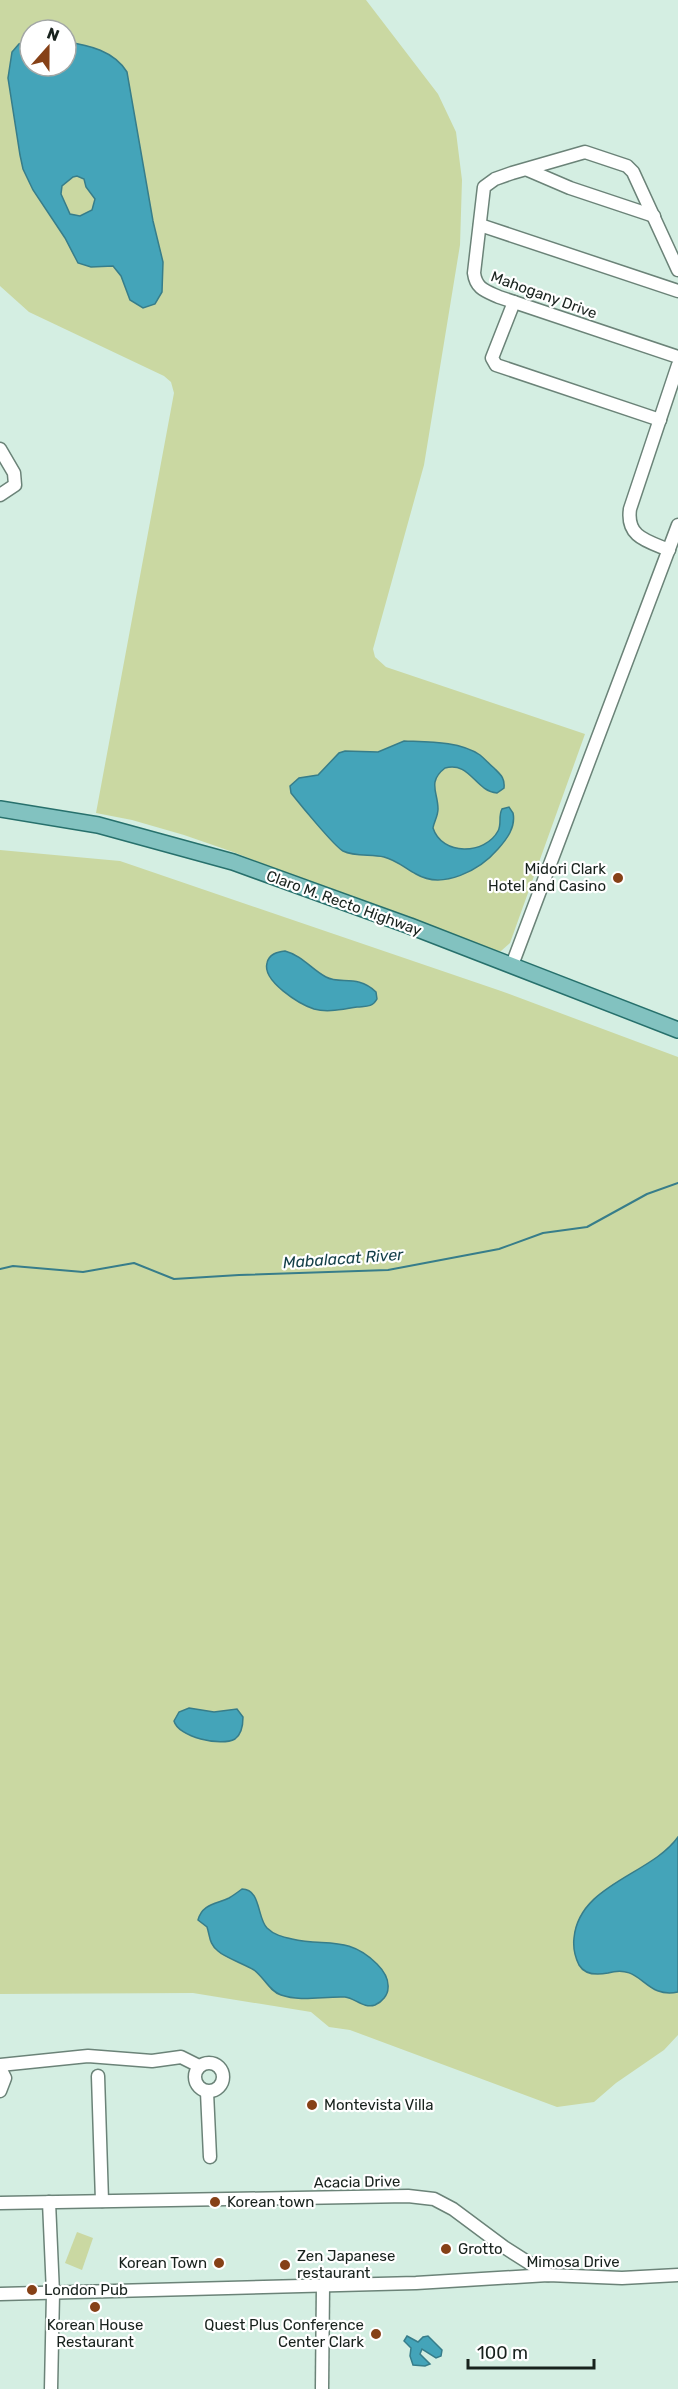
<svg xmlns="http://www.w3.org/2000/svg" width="678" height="2389" font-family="Rubik,sans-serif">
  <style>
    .green { fill: #cad8a2; fill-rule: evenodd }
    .water { fill: #44a4b9; stroke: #377d8a; stroke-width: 1.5; fill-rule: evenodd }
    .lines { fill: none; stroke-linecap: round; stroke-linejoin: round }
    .stream { stroke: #377d8a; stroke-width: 2 }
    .minor-casing { stroke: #6b8378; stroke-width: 15 }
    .major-casing { stroke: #27706c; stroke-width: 18 }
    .minor { stroke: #fff; stroke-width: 12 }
    .major { stroke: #82c2c0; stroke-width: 15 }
    .poi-dot { fill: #864117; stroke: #fff; stroke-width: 2 }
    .labels { text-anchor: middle; stroke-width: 4.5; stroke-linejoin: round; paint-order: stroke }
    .street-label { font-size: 15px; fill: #18221d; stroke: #fff }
    .poi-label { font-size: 15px; fill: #18221d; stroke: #fff; text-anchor: start }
    .water-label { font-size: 16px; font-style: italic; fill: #133f48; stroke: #fff }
  </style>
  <rect width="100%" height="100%" fill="#d4eee2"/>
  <g class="green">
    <path d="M0,0H366L438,94L456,132L462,180L460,245L424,465L373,649L375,657L386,667L585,734L510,943L501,951L484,950L233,852L184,835L132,820L96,813L174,393L171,382L164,376L29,312L0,286ZM30,30H66V66H30Z"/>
    <path d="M0,850L120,861L501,991L678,1057V2035L664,2050L616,2083L594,2102L557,2107L350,2030L329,2027L311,2012L193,1993L0,1994Z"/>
    <path d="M77,2232L93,2238L82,2270L65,2263Z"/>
  </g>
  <g class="water">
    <path d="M30,40V66H66V42C89,45 114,51 127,72L153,221L163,262L162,292L155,304L143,308L130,300L121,276L113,266L91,267L78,263L65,238L33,190L23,169L20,155L8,78L12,52L19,44ZM73,177L77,176L84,179L86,187L95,199L92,210L80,216L70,214L61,194L62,186Z"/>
    <path d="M404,741C428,742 459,741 480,755C485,759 489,764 494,768C501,775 505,778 504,788L497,793C475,791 470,761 445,768C427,782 438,792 438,809C438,816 434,822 433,828C442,856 485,855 498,831C502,824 498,816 502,809L509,807L513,813C516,827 507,839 498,849C480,870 443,890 416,874C405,868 396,860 384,857C371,854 355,857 343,851C334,846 299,803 291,793L290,786L299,778L318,775L339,753L345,751L378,752Z"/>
    <path d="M285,951C303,956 311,969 326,977C340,985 357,974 376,992L377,999C372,1008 365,1006 357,1007C343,1009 328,1013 314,1009C299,1004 262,981 267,963C269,954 277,952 285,951Z"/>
    <path d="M189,1708L214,1712L237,1709L243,1717C243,1724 242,1734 235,1739C221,1747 178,1737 174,1721L179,1712Z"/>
    <path d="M678,1837V1992C643,1999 643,1963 608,1973C598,1975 585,1975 579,1965C575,1957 573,1947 574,1938C579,1884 651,1875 678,1837Z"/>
    <path d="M242,1889C261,1889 257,1918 267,1928C274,1935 283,1937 292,1939C326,1947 348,1935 377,1964C384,1971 389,1978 388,1988C388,1995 382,2002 375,2005C364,2009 355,1998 345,1997C324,1996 301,2002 281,1995C269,1991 264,1977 254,1970C244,1964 224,1957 218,1951C209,1944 210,1936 207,1927L198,1920C202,1904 216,1904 229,1898C234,1895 238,1892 242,1889Z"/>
    <path d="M407,2336L418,2342L423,2337L428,2336L442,2350L441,2356L436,2358L422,2349L420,2354L430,2364L425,2366L413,2365L410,2356L411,2348L404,2341Z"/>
  </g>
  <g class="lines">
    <path class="stream" d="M0,1269L13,1266L83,1272L134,1263L174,1279L239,1275L388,1270L499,1249L543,1233L587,1227L647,1194L678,1183"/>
    <defs>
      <g id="minor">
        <path d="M528,170L570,188L654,216"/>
        <path d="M480,225L678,291"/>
        <path d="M678,270L633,172L627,166L585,152L512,173L495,179L484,187L474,273C476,289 486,291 499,297L678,357"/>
        <path d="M514,302L492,358L496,365L660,420"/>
        <path d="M0,449L14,473L15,485L0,495"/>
        <path d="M669,550C647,541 626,537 630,509L678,365"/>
        <path d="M512,965L678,525"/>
        <circle cx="209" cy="2077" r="14"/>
        <path d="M0,2065L88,2056L152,2061L181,2057L199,2066"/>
        <path d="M0,2068L5,2078L0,2091"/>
        <path d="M98,2076L102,2201"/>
        <path d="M207,2092L210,2157"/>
        <path d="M49,2202L53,2293L51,2389"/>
        <path d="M0,2203L408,2196L434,2199L453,2209L504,2247L548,2275"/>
        <path d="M0,2294L416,2283L548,2275L622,2278L678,2275"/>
        <path d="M322,2389L323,2285"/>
      </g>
      <path id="major" d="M0,809L98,825L233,862L410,926L678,1030"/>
    </defs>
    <use href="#minor" class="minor-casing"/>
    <use href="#major" class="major-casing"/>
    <use href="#minor" class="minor"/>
    <use href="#major" class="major"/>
  </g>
  <g class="poi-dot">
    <circle cx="618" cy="878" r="6"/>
    <circle cx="312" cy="2105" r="6"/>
    <circle cx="215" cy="2202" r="6"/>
    <circle cx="446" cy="2249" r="6"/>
    <circle cx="219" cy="2263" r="6"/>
    <circle cx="285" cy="2265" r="6"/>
    <circle cx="32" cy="2290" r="6"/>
    <circle cx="95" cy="2307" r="6"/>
    <circle cx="376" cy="2334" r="6"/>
  </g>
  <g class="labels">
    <g class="street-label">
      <text transform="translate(544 295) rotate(20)" y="5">Mahogany Drive</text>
      <text transform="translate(344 903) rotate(20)" y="5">Claro M. Recto Highway</text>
      <text transform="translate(357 2182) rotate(-1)" y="5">Acacia Drive</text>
      <text x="573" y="2267">Mimosa Drive</text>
    </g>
    <g class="poi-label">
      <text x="606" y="874" text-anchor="end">Midori Clark<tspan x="606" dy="17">Hotel and Casino</tspan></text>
      <text x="324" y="2110">Montevista Villa</text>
      <text x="227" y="2207">Korean town</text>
      <text x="458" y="2254">Grotto</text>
      <text x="297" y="2261">Zen Japanese<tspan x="297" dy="17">restaurant</tspan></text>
      <text x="207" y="2268" text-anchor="end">Korean Town</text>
      <text x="44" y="2295">London Pub</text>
      <text x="95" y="2330" text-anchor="middle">Korean House<tspan x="95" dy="17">Restaurant</tspan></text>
      <text x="364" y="2330" text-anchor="end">Quest Plus Conference<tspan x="364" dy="17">Center Clark</tspan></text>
    </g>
    <g class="water-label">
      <text transform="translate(343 1258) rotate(-4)" y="6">Mabalacat River</text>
    </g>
  </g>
  <g transform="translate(48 48) rotate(21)"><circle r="28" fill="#ffffff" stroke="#a3a7a5" stroke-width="1.5"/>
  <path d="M0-4.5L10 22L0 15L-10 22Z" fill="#864117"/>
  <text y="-9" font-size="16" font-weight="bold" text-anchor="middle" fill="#18221d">N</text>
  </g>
  <path d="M468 2359v9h126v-9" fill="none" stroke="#18221d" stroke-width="3"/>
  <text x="477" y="2359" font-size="18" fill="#18221d" stroke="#ffffff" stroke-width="4.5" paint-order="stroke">100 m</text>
</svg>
